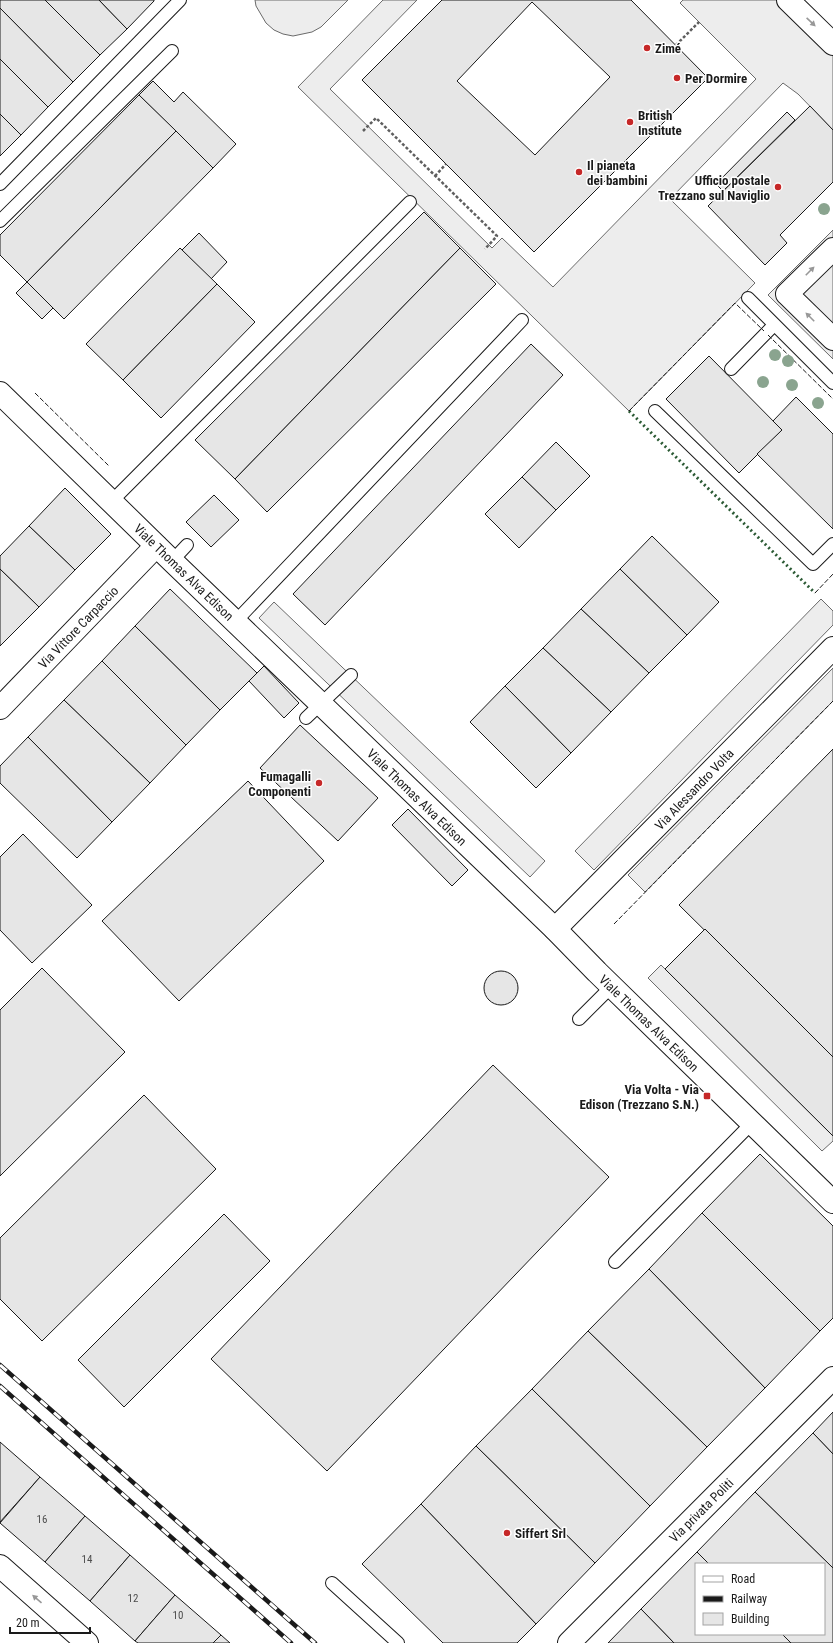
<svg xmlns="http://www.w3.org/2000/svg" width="833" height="1643" font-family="'Roboto Condensed',sans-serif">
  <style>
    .parking { fill: #ededed; stroke: #6a6a6a }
    .building { fill: #e6e6e6; stroke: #1a1a1a; fill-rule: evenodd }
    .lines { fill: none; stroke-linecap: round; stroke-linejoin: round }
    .service-casing { stroke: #1a1a1a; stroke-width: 14 }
    .minor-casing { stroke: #1a1a1a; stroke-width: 24 }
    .path { stroke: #5f5f5f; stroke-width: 2.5; stroke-dasharray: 3 2; stroke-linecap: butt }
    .service { stroke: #fff; stroke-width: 12 }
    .minor { stroke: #fff; stroke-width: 22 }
    .rail-casing { stroke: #1a1a1a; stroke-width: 4.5 }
    .rail { stroke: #fff; stroke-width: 3; stroke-dasharray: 9; stroke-linecap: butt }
    .hedge { stroke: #2b5a34; stroke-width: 3; stroke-dasharray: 2 3; stroke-linecap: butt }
    .fence { stroke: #1a1a1a; stroke-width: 1; stroke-dasharray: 5 2; stroke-linecap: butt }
    .tree { fill: #8aa48f }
    .oneway { fill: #989898 }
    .poi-dot { fill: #c62828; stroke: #fff; stroke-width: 1.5 }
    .labels { text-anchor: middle; stroke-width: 3; stroke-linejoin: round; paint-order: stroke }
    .number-label { font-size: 11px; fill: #4d4d4d }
    .poi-label { font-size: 13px; font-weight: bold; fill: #1a1a1a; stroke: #fff; text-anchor: start }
    .street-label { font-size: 13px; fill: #1a1a1a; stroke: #fff }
  </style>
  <rect width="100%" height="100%" fill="#fff"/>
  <g class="parking">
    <path d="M255,0H348L321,27L312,32L293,36L283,34L274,30L266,23L256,6Z"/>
    <path d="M383,0H417L330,89L492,248L502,238L553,287L756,79L680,3L683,0H777L833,55V130L798,94L783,83L670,199L755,283L629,411L298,87Z"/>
    <path d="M833,230V359L768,295Z"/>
    <path d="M821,599L833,611V625L594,870L575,851Z"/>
    <path d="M274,602L545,861L530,877L259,618Z"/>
    <path d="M833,668V701L645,892L628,875Z"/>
    <path d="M661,965L833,1136V1141L822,1151L648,978Z"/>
  </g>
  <g class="building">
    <path d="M0,0H45L100,55L73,82L0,8Z"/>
    <path d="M45,0H99L127,29L100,55Z"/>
    <path d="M99,0H154V1L127,29Z"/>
    <path d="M442,0H631L708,78L534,252L362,80ZM532,2L610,77L535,155L457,81Z"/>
    <path d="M0,8L73,82L48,107L0,59Z"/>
    <path d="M0,59L48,107L21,135L0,114Z"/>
    <path d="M153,81L174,102L183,92L236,144L213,168L139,95Z"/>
    <path d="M139,95L176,131L27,282L0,255V235Z"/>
    <path d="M810,106L833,130V182L780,235L787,243L765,265L708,206Z"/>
    <path d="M787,112L795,120L723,191L716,184Z"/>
    <path d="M0,114L21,135L0,156Z"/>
    <path d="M176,131L213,168L64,319L27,282Z"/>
    <path d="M424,212L460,248L235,479L195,440Z"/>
    <path d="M199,233L227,262L211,279L182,250Z"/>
    <path d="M180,248L217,284L123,380L86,344Z"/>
    <path d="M460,248L496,284L267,512L235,479Z"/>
    <path d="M27,282L53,308L42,319L16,293Z"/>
    <path d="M217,284L255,322L161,418L123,380Z"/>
    <path d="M531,344L563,375L325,625L293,594Z"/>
    <path d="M709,356L782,430L739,473L666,399Z"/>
    <path d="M796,397L833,434V529L757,454L782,430L773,421Z"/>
    <path d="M556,442L590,476L556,510L522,477Z"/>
    <path d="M522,477L556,510L519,548L485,514Z"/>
    <path d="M65,488L111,534L75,570L29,526Z"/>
    <path d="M214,495L239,520L211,547L186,522Z"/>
    <path d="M29,526L75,570L39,607L0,569V556Z"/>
    <path d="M652,536L719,602L687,635L620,569Z"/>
    <path d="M0,569L39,607L0,646Z"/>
    <path d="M620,569L687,635L649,673L581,609Z"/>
    <path d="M170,589L257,673L220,710L135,626Z"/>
    <path d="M581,609L649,673L611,712L543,648Z"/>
    <path d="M135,626L220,710L186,745L102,661Z"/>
    <path d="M543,648L611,712L571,753L505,686Z"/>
    <path d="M102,661L186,745L150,783L64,700Z"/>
    <path d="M264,666L299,703L284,718L249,681Z"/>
    <path d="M505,686L571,753L536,788L470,722Z"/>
    <path d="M64,700L150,783L112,822L28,737Z"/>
    <path d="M300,725L378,798L338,841L260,768Z"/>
    <path d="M28,737L112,822L77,858L0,783V766Z"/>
    <path d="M833,749V1057L679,905Z"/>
    <path d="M248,781L324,861L179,1001L102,921Z"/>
    <path d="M408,809L468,870L452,886L392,825Z"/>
    <path d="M23,834L92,905L32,963L0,930V857Z"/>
    <path d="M705,929L833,1057V1136L665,969Z"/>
    <path d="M42,968L125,1052L0,1176V1010Z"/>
    <circle cx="501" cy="988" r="17"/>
    <path d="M493,1065L609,1177L327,1471L211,1359Z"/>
    <path d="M144,1095L216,1169L42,1341L0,1299V1238Z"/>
    <path d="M760,1154L833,1226V1318L820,1331L702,1213Z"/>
    <path d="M702,1213L820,1331L765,1388L649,1269Z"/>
    <path d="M224,1214L270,1261L124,1407L78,1360Z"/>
    <path d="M649,1269L765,1388L707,1447L588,1331Z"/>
    <path d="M588,1331L707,1447L650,1506L532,1389Z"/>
    <path d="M532,1389L650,1506L595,1563L476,1446Z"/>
    <path d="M833,1412V1454L813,1433Z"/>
    <path d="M813,1433L833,1454V1568L755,1492Z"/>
    <path d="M0,1442L40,1477L0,1522Z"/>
    <path d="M476,1446L595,1563L536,1624L421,1504Z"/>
    <path d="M40,1477L85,1516L45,1562L0,1523Z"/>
    <path d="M755,1492L833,1568V1643H791L782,1634H824V1564H709L697,1552Z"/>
    <path d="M421,1504L536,1624L517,1643H443L362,1564Z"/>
    <path d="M85,1516L130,1555L90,1601L45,1562Z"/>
    <path d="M697,1552L709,1564H696V1634H782L791,1643H674L641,1609Z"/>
    <path d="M130,1555L175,1595L135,1641L90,1601Z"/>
    <path d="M175,1595L221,1635L213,1643H138L135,1641Z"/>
    <path d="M641,1609L674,1643H608Z"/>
    <path d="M221,1635L230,1643H213Z"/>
  </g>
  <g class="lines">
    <defs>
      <g id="service">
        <path d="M0,184L180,0"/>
        <path d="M0,221L172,51"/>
        <path d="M748,298L833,383"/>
        <path d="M731,369L774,325"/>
        <path d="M655,411L813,564L833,544"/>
        <path d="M111,502L410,202"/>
        <path d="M172,561L187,545"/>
        <path d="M236,621L522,320"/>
        <path d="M306,718L351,675"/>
        <path d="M579,1019L612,986"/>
        <path d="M615,1262L752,1123"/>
        <path d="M332,1583L398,1643"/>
      </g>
      <g id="minor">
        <path d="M788,0L833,44"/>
        <path d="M833,249L787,294L833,339"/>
        <path d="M0,393L172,561L555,929L597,972L833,1202"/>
        <path d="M0,708L156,546"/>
        <path d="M555,929L833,648"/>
        <path d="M0,1566L87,1643"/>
        <path d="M569,1643L833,1378"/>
      </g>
    </defs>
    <use href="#service" class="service-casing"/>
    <use href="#minor" class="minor-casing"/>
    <g class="path">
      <path d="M676,45L699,22"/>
      <path d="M363,131L376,118L497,236L485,249"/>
      <path d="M435,176L446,164"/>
    </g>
    <use href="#service" class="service"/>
    <use href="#minor" class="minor"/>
    <defs>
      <g id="rail">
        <path d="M0,1365L315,1643"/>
        <path d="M0,1386L291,1643"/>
      </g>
    </defs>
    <use href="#rail" class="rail-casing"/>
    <use href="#rail" class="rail"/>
    <path class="hedge" d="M629,411L815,593"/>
    <g class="fence">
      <path d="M768,335L833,399"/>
      <path d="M35,393L109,466"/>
      <path d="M629,411L735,303L764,331"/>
      <path d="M815,593L833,574"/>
      <path d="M614,924L833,701"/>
    </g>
  </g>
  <g class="tree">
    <circle cx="824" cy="209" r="6"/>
    <circle cx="775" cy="355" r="6"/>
    <circle cx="788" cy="361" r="6"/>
    <circle cx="763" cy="382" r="6"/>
    <circle cx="792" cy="385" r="6"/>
    <circle cx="818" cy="403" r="6"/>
  </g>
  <defs><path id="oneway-solid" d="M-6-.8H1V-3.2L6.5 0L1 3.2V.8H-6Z"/></defs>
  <g class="oneway">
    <use href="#oneway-solid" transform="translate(811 22) rotate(43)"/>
    <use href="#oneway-solid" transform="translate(810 271) rotate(-45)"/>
    <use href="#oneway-solid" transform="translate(810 317) rotate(-135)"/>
    <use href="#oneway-solid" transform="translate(37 1599) rotate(-139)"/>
  </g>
  <g class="poi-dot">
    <circle cx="647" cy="48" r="4"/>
    <circle cx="677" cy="78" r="4"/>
    <circle cx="630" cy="122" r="4"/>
    <circle cx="579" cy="172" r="4"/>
    <circle cx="778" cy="187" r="4"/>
    <circle cx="319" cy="783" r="4"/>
    <rect x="703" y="1092" width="8" height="8" rx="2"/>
    <circle cx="507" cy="1533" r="4"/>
  </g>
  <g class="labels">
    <g class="number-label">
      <text x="42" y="1523">16</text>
      <text x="87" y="1563">14</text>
      <text x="133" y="1602">12</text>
      <text x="178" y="1619">10</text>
    </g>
    <g class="poi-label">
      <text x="655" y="53">Zimé</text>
      <text x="685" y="83">Per Dormire</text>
      <text x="638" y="120">British<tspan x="638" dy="15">Institute</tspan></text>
      <text x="587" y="170">Il pianeta<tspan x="587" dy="15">dei bambini</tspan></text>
      <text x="770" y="185" text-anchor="end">Ufficio postale<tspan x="770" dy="15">Trezzano sul Naviglio</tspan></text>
      <text x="311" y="781" text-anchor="end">Fumagalli<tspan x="311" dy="15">Componenti</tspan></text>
      <text x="699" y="1094" text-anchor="end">Via Volta - Via<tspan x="699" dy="15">Edison (Trezzano S.N.)</tspan></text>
      <text x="515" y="1538">Siffert Srl</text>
    </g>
    <g class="street-label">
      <text transform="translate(184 572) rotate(44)" y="5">Viale Thomas Alva Edison</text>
      <text transform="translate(78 627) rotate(-46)" y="5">Via Vittore Carpaccio</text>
      <text transform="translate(694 789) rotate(-46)" y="5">Via Alessandro Volta</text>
      <text transform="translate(417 797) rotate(44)" y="5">Viale Thomas Alva Edison</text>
      <text transform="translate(649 1023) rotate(44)" y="5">Viale Thomas Alva Edison</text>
      <text transform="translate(701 1510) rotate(-45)" y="5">Via privata Politi</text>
    </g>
  </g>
  <rect x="695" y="1563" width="130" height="72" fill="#ffffff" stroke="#a3a3a3"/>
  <rect x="703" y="1576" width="20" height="6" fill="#ffffff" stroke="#a3a3a3"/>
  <text x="731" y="1583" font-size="12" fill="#1a1a1a">Road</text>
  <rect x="703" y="1596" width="20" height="6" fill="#1a1a1a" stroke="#a3a3a3"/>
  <text x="731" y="1603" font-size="12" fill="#1a1a1a">Railway</text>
  <rect x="703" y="1613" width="20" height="12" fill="#e6e6e6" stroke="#a3a3a3"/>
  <text x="731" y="1623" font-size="12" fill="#1a1a1a">Building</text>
  <path d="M10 1627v6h80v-6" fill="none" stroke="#1a1a1a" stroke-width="2"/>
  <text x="16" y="1627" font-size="12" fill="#1a1a1a" stroke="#ffffff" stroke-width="3" paint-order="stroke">20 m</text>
</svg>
